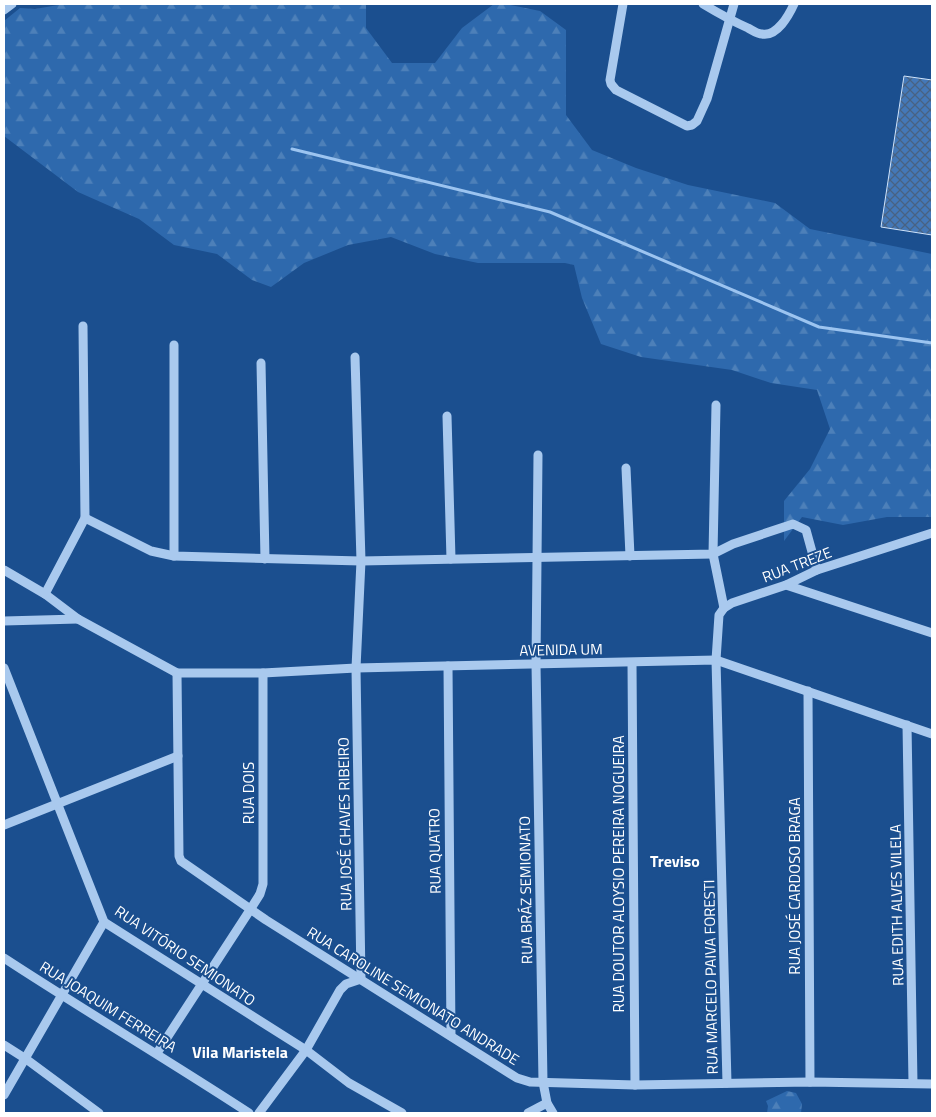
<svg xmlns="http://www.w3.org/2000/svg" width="936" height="1117" font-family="'Titillium Web',sans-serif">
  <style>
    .forest { fill: url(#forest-firs) }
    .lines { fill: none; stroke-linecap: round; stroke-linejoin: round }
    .stream { stroke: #9cc4f0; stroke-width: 3 }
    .building { fill: url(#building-cross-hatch); stroke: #cfe3fa }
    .minor { stroke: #a9c9ee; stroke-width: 9 }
    .labels { text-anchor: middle; stroke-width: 4; stroke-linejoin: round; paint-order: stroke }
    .street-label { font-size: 15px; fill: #fff; stroke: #1b4f8f }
    .neighbourhood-label { font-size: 16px; font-weight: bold; fill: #fff; stroke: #1b4f8f }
  </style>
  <defs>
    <pattern id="forest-firs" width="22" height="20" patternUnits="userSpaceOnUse" patternTransform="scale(1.25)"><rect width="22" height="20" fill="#2e69ad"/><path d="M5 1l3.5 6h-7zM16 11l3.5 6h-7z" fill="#4d80b9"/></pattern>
    <pattern id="building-cross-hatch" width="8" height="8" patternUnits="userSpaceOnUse" patternTransform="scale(1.25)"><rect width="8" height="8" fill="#4478b7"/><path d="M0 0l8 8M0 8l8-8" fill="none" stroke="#486282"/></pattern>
  </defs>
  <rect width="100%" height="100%" fill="#1b4f8f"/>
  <g class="forest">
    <path d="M64,4H366V28L392,63H435L462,28L494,4H505L540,11L566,30V115L592,150L636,168L688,185L775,203L810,229L932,254V517H887L843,525L802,517L784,541V501L810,469L830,429L817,390L771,383L732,370L641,357L601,344L582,298L574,265L565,263H478L435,254L391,237L348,245L304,263L271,287L252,280L217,254L174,245L139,219L78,192L4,136V21L20,8L35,9Z"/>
    <path d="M787,1091L796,1093L802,1104L801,1113H767L768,1106L766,1101Z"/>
  </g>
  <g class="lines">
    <path class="stream" d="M292,149L550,212L819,327L932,343"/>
  </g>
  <path class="building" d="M904,76L932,80V235L881,227Z"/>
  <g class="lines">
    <g class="minor">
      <path d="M623,4L610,80L611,84L616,90L687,126L692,125L697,121L707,99L734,4"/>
      <path d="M703,4C718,13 732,21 748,28C752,30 757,34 762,34C777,37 789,15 794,4"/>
      <path d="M4,10L12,4"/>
      <path d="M261,363L265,559"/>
      <path d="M716,405L713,554L724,608"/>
      <path d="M447,416L451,559"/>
      <path d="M538,455L536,664L543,1082L547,1103L553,1113"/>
      <path d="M626,468L630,556"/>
      <path d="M85,518L151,551L174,556L361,561L713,554L733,544L793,524L806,530L817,570"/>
      <path d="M174,556V345"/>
      <path d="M4,570L45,594L78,619L177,673H263L356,668L716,660L932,734"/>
      <path d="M786,585L932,633"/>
      <path d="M45,594L85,518L83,326"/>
      <path d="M4,621L78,619"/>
      <path d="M632,663L635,1085"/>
      <path d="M448,666L451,1036"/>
      <path d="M4,668L104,922L306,1050L349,1083L402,1113"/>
      <path d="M177,673L179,856L181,861L266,920L517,1078L530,1082L635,1085L810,1082L932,1084"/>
      <path d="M808,691L810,1082"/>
      <path d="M907,725L913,1083"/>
      <path d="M4,825L178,756"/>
      <path d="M4,958C85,1011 168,1060 249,1113"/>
      <path d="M4,1045L26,1059L99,1113"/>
      <path d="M157,1053L250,910L260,894L263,884V673"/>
      <path d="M727,1083L716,660L719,615L724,608L732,603L786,585L817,570L932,533"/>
      <path d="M4,1095L104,922"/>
      <path d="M259,1113L306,1050L340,990L346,984L361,979L356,668L361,561L355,357"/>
      <path d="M528,1113L547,1103"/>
    </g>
  </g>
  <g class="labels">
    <g class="street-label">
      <text transform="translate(797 565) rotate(-21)" y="5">RUA TREZE</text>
      <text transform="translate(561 650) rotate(-1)" y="5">AVENIDA UM</text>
      <text transform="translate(249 793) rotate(-90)" y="5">RUA DOIS</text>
      <text transform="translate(345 824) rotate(-91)" y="5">RUA JOSÉ CHAVES RIBEIRO</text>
      <text transform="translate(435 851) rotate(-91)" y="5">RUA QUATRO</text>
      <text transform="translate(619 874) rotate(-90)" y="5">RUA DOUTOR ALOYSIO PEREIRA NOGUEIRA</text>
      <text transform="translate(795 886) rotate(-90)" y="5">RUA JOSÉ CARDOSO BRAGA</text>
      <text transform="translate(526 890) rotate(-91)" y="5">RUA BRÁZ SEMIONATO</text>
      <text transform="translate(897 905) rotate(-91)" y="5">RUA EDITH ALVES VILELA</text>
      <text transform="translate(185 956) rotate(34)" y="5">RUA VITÓRIO SEMIONATO</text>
      <text transform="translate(711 977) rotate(-91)" y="5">RUA MARCELO PAIVA FORESTI</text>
      <text transform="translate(413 996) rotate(32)" y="5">RUA CAROLINE SEMIONATO ANDRADE</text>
      <text transform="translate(108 1007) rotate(32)" y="5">RUA JOAQUIM FERREIRA</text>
    </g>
    <g class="neighbourhood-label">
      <text x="675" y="867">Treviso</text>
      <text x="240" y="1058">Vila Maristela</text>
    </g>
  </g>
  <rect width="936" height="1117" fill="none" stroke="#ffffff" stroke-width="10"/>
</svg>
